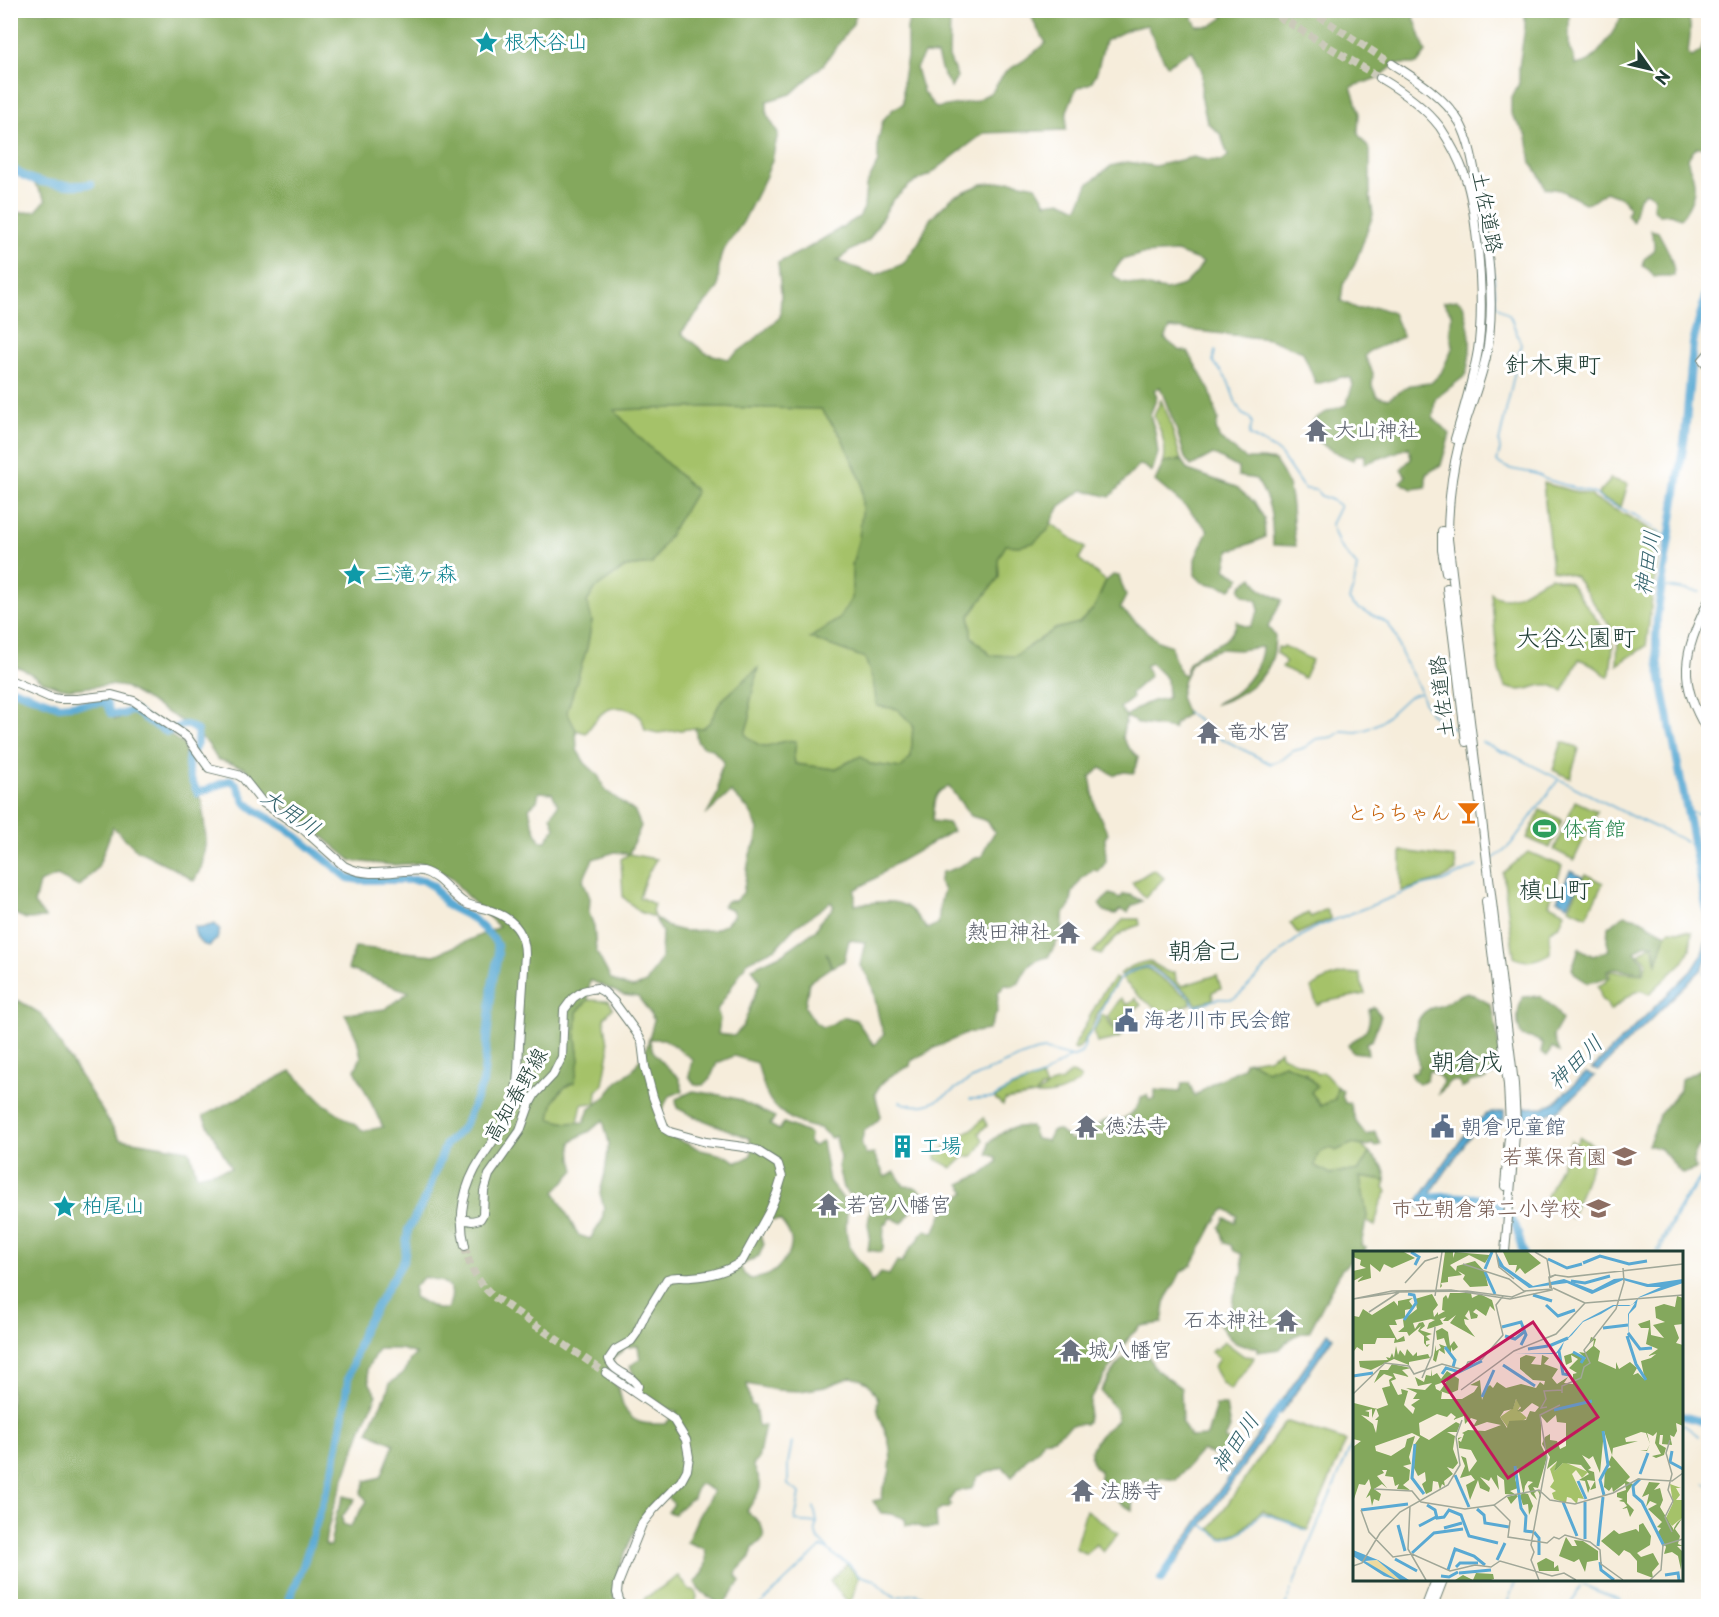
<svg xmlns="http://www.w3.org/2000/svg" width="1719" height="1617" font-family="'Playpen Sans','Klee One',sans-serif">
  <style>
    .green { fill: #a5c269; stroke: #62804e; stroke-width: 1.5 }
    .forest { fill: #84a85d; stroke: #527248; stroke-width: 1.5; fill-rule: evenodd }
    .water { fill: #59a9d3; stroke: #3c7384; stroke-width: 1.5 }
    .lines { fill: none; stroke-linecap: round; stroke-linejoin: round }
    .stream { stroke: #59a9d3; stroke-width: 1.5 }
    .river { stroke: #59a9d3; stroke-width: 8 }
    .primary-tunnel { stroke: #cbcaba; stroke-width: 8; stroke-dasharray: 8 4; stroke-linecap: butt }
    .trunk-tunnel { stroke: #cbcaba; stroke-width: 8; stroke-dasharray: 8 4; stroke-linecap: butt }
    .primary-casing { stroke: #6a7b6e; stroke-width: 10 }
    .trunk-casing { stroke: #6a7b6e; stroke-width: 10 }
    .primary { stroke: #fff; stroke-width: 8 }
    .trunk { stroke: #fff; stroke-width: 8 }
    .labels { text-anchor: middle; stroke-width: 6; stroke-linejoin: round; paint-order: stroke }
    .culture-label { font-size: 21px; fill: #0d838f; stroke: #fff; text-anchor: start }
    .street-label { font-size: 21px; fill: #1f3d34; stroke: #fff }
    .worship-label { font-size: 21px; fill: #5b616d; stroke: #fff; text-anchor: start }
    .food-label { font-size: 21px; fill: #c56008; stroke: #fff; text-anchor: end }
    .leisure-label { font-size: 21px; fill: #27864d; stroke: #fff; text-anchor: start }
    .service-label { font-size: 21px; fill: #4e5e75; stroke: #fff; text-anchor: start }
    .education-label { font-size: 21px; fill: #785e54; stroke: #fff; text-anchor: end }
    .water-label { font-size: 22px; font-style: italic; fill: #33636c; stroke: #fff }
    .quarter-label { font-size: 24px; fill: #1f3d34; stroke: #fff }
    .inset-river { fill: none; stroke: #59a9d3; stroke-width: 3 }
    .inset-road { fill: none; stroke: #a0a798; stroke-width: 1.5 }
    .view { fill: #c2185b; fill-opacity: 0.15; stroke: #c2185b; stroke-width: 3 }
    .inset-edge { fill: none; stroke: #1f3d34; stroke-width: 3 }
  </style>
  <rect width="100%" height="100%" fill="#fff"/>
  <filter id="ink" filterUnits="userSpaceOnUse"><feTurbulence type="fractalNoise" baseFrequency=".0167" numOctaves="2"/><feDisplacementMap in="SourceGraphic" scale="12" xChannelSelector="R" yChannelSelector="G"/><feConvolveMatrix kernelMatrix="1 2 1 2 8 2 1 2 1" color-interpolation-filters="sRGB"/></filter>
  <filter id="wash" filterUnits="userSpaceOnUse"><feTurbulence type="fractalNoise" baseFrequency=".008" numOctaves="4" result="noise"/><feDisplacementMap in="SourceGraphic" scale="24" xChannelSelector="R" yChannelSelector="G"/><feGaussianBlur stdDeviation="1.35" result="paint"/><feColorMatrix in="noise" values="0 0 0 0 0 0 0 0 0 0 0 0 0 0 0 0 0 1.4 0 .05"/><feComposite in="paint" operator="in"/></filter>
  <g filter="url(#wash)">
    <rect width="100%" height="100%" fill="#f6eddb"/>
    <g class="green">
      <path d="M1161,400L1169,418L1181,460L1164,462C1167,445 1161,431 1154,416Z"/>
      <path d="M707,407L821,409L841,436L862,482V512L859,538L852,565V598L839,619L810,638L865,658L873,681L913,725L911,757L901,768L850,761L835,769L795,764L794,757L796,741C773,737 769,759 745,734L750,717V703L757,669L721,701L710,722L703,728H695L658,733L645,730C644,726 643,720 640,717C631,707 616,705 605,711C597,716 592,725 586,733L576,730L566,712L587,648L592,621L587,602L595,589L626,567L652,564L696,491L638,436L614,410Z"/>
      <path d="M1610,479L1628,484L1621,507L1600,498L1598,494L1609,482Z"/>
      <path d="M1543,483L1592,496L1594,499L1635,520L1660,536L1646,646L1617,665L1618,638L1575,576L1552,570Z"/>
      <path d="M1051,523L1085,548L1079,559L1106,581L1094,608L1079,623L1055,629L1015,656L990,655L971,636L970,615L999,577L998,559L1006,545L1019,546L1047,531Z"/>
      <path d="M1551,577L1570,583L1611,639L1613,647L1610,673L1608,677L1593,665L1579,659L1563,691C1541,678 1540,689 1519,690C1515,690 1509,688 1505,687L1499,671L1491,593C1511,609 1532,583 1551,577Z"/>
      <path d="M1284,646L1312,660L1304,678L1282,667L1286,662L1277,653L1278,647L1282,648Z"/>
      <path d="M1562,742L1578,747L1579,749L1570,778L1553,770Z"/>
      <path d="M1575,801L1597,811L1574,860L1554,850Z"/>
      <path d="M1540,810L1562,820L1550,848L1527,838Z"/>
      <path d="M1401,851L1455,858L1456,871L1441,880L1401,891Z"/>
      <path d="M1528,852L1562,866L1549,904L1565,912L1560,925L1550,931V953C1540,960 1524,964 1514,957L1503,873Z"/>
      <path d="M629,854L656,859L646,877L639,897L654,904L652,911L654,917L640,912L623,897L621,859Z"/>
      <path d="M1154,869L1164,878L1145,898L1132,883Z"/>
      <path d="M1585,874L1603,883L1587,916L1569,908Z"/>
      <path d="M1326,909L1331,919L1311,927L1298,934L1290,923L1308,913L1311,917Z"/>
      <path d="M1124,919H1139L1140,925C1123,929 1110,941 1101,955L1093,952Z"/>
      <path d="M1670,930L1692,932L1690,949L1684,961L1649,994L1641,990C1625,996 1623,1001 1610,1011L1607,1004L1601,999L1600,991L1598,986L1606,982L1610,977L1609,971L1643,974L1647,962L1639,954L1652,944L1657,964L1666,934Z"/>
      <path d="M1149,961L1167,972H1175L1176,981L1182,986L1217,975L1221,988L1212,992L1213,999L1197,1005L1189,994L1150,965L1130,970L1121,976L1120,974C1128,966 1138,963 1149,961Z"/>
      <path d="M1147,968L1190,999L1191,1004L1163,1013L1140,997L1123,980V977L1136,970Z"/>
      <path d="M1345,973L1359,974L1365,994L1323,1002L1317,1005L1311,988L1326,979Z"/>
      <path d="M1115,978L1118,980C1110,991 1104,1001 1098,1013C1092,1025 1087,1042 1076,1050L1073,1048L1103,992Z"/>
      <path d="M1121,998L1127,1005L1135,998L1141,1005L1118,1020L1122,1027L1119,1029L1122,1035L1119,1036L1108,1016Z"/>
      <path d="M588,1000L609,1001L613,1008L604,1018L609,1051L603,1085L597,1091L596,1103L582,1104L578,1122L567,1123L550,1119L552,1103L565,1086L579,1060L576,1038L577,1012Z"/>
      <path d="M1102,1015H1104L1119,1038L1097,1043L1094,1031Z"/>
      <path d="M1280,1051L1281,1055C1293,1063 1308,1064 1317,1074L1323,1072L1337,1087L1335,1099L1321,1106L1311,1092L1306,1073L1284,1064L1267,1071L1250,1061L1268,1058Z"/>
      <path d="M1070,1073L1075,1074L1081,1078L1080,1081C1066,1091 1053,1097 1036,1095L1053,1083L1062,1081Z"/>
      <path d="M1041,1077L1046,1087L1041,1088L1035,1095L1005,1100L1003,1105L994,1098L1009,1089Z"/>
      <path d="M984,1118L987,1125L979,1133L983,1140C979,1148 976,1159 965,1156L952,1168L936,1159V1155L956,1138L974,1128Z"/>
      <path d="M1580,1137L1598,1148L1571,1218L1560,1205L1546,1199L1571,1141L1576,1144Z"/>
      <path d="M1351,1144L1361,1145L1369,1153L1360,1170L1331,1174L1314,1166L1316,1156L1323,1149L1332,1148L1336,1151Z"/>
      <path d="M1360,1177L1386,1181L1384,1187L1387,1191L1380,1205L1375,1226L1366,1221L1367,1216Z"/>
      <path d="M1224,1341L1244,1356L1254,1357L1253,1360L1230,1390L1222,1383L1213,1367L1219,1359L1211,1352L1214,1348L1216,1350Z"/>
      <path d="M1288,1422L1346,1441L1308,1530L1262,1510L1240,1532L1222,1537L1210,1529L1284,1423Z"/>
      <path d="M1086,1510L1118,1533L1103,1552L1096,1544L1086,1554L1075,1548Z"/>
      <path d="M847,1564L859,1577L851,1601H847L830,1581Z"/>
      <path d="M679,1576L689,1590H694L697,1596L695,1606H643L645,1598Z"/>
    </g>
    <g class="forest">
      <path d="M11,11H857L853,24L824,64L791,94L767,101V115L778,133L772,160L766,176L743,222L722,252L719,265L718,288L681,333L706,353L728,359L754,340L780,317L781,293L778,263L808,248L859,217L864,208L866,186L878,162V141L883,120L893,109L903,104V79L907,57V28L911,11H943L950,18L949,57L957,77L951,88L942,72L937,55L924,54L916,68L923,92L936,108L975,101L992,92L1005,72L1023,61L1046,43C1040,33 1032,23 1031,11H1189L1197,26H1211L1224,17L1218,11H1415L1414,17L1426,52L1417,64H1396L1378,78L1351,87L1359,111L1358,134L1370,150V195L1373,215L1355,264L1343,285L1341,301L1358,309L1377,307L1393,313L1403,337L1369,351L1365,356L1373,373L1372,386L1377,396L1388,399L1410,385L1431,383L1441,373L1453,347L1450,330L1452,314L1443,302L1457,300L1463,304C1471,334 1473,344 1466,375L1435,399L1433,418L1450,434L1441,465L1426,474V487L1412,489L1400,482L1406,476L1401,469L1411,459L1409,447C1394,453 1379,460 1364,463L1365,455H1356L1353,460C1343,456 1300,439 1312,422C1320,413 1335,409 1346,405L1353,385L1351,378L1342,377L1316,384L1303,352L1269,339L1170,328L1165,339L1179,350L1188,352L1210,391L1218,419L1216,428L1219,438L1246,459H1263L1275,461C1278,466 1283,472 1285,478C1295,499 1291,524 1296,546L1273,545C1272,516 1272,503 1256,479L1238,476V468L1213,454L1191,466L1185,458L1176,428L1160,387L1154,390L1157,397L1150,415L1155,431L1158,453L1152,472L1144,466L1139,465L1110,497L1083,490L1060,506L1047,531L1033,543L1019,546L1006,545L998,559L999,577L970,615L971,636L990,655L1015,656L1055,629L1079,623L1094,608L1106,581L1113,575L1119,576L1126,596L1120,608L1158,641L1172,646C1172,657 1177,662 1180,673L1185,675C1187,670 1187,666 1190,662C1206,642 1230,649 1237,621L1242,625L1250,627L1259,610L1257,601L1243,595L1240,589L1243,584L1253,577L1260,589L1282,600L1268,627L1275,636C1274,642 1275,649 1273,655C1268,679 1238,698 1216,704C1219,701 1227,698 1232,695C1246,685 1262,665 1262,647L1239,650L1219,649L1198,657L1191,664L1184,679L1180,697L1187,714L1175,724L1173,729L1140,724L1126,717L1122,737L1128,747L1138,757L1134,773L1124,772L1114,775L1101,768L1090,777L1096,808L1108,834L1105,838L1106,862L1099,871L1093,870L1082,878L1073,891L1070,906L1063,915V929L1060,937L1048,957C1029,961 1027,967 1019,983L1013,986L1005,985L998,993L997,1012L988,1030L968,1033L934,1048L911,1061L910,1066C895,1073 882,1078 875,1094C881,1118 886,1116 864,1131L861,1144L866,1155L874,1154L885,1177L895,1172L904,1186L915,1187L923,1193L914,1208L902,1223L890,1217L887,1224L884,1223L883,1249L881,1252L868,1250L870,1235L868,1224L872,1199L859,1193L854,1199L843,1188L838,1167L840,1158L837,1142L835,1136L831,1138L820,1128C802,1127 781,1116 770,1100C763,1089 761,1075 757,1063L734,1056L717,1063L710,1079L703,1085H695L689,1076L692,1059L664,1039H649L653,1051L662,1062L679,1078L683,1091L669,1096L658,1118L661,1132L701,1150L726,1156L737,1162C753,1157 755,1154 749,1138L693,1116L677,1108L676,1099L693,1091L720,1095L737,1099L775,1117L770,1125L779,1130L784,1123L810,1134L809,1144L815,1146L822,1141L829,1181L848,1205C846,1221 844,1237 852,1251C859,1263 870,1270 871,1283L881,1273L889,1275L897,1261L902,1262L911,1247L918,1241L921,1234L926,1230L934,1233L946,1206L966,1192L960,1184L984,1173L997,1162L996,1157L988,1154L989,1143C1007,1128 1008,1127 1031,1126L1036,1139L1047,1141L1052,1131L1058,1130L1071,1140C1083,1135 1093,1127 1105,1121C1110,1118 1113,1121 1119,1120C1128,1118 1140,1107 1141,1097L1147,1095L1149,1100L1155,1099V1090L1180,1092L1182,1084L1189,1083L1195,1096L1214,1082L1243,1068L1244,1062L1250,1061L1267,1071L1284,1064C1300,1070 1306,1073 1317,1086L1311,1092L1321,1106L1335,1099L1337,1087L1343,1090L1342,1095L1345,1103H1350L1356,1122L1366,1135L1375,1132L1381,1144L1376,1147L1373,1144L1367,1146L1351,1144L1336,1151L1332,1148C1320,1149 1316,1154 1315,1166L1331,1174L1359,1170L1369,1153C1381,1165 1384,1162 1386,1181L1360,1177L1367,1216L1361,1245L1366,1247L1365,1250L1362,1252H1354V1257L1342,1269L1309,1332C1297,1332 1288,1340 1280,1349L1258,1352V1347C1236,1347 1231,1342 1219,1324L1224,1322L1225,1311L1232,1309L1233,1299L1243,1271L1242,1254L1234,1251L1231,1245L1225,1243L1220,1227L1225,1218L1235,1222L1237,1216L1226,1209L1218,1216L1192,1265L1181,1272L1176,1282L1166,1298L1162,1323L1141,1326L1130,1336L1091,1398L1087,1422L1085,1424L1072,1425L1054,1438L1044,1440L1038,1450L1025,1460L1012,1477L1003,1467L978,1476L971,1489L955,1491L949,1501L951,1505L949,1508H941L936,1513L937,1528H923L914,1525H906L905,1519L892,1514L881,1513L873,1501L882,1499L883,1487C893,1475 892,1451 887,1436C883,1424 875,1412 878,1399L869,1384L860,1379L851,1377L825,1387L800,1391L776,1390L747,1384L751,1405L755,1406L758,1426L765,1425L758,1460L753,1465C766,1490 760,1489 747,1511C759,1524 761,1517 764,1538L753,1548L750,1557L737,1571L736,1575L740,1582L722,1606L699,1590L695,1582C706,1573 708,1562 705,1549L687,1542L698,1517L713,1491L701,1484L698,1485L693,1498L689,1500L674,1514L668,1512L674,1504L664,1494L647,1509L631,1539L618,1571L614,1592L615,1606H11L10,1020L18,1000L41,1014L120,1139L189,1150L197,1175L231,1168L203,1116L291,1071L323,1103L364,1131L383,1127L355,1070L361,1057L357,1039L345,1014L385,1009L409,992L348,969L355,947L435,955L499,927L465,894L451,877L422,863L392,865L352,861L293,812L266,793L245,768L217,759L208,744L188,725L125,687L110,685L70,689L58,687L42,681L23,669L11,665V211L18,213L36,211L46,200L32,180L16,167L11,157ZM1147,25L1157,47L1167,65L1192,50L1202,71L1201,95L1207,122L1221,135L1228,156L1222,161L1205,160L1193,157L1155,166L1127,162L1111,166L1088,184L1078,208L1062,201L1046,203L1036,186L1011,181L982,184L954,196L930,219L919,242L903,264L876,275L837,261L850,251L869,240L892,201L911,184L929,175L984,133L1066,130L1067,111L1076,89L1091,83L1097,72L1105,41L1129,29ZM1177,252L1203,262L1196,273L1184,285L1166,290L1122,282L1112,274L1122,260L1142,254ZM707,407L821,409L841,436L862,482V512L859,538L852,565V598L839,619L810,638L865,658L873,681L877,706L897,709L913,725L911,757L901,768L870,764L861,756L835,769L795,764L794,757L796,741C773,737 769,759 745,734L750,717V703L758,668L721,701L710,722L703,728H695L697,741L703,747L712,749L724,762L719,774L718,793L706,815L731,792L750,811L758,829L756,842L750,854L743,893L735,901H727L723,906L732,910L734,915L726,924L713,930L684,931L668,927L654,917L662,932L661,959L646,983L633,988L618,983L611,979L596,951L594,926L589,913L590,898L583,880L593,859L615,852L629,854L641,826L635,812L605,790L598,775L585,763L577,750L576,730L567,712L587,648L592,621L587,602L595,589L625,567L652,564L696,491L638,436L614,410ZM1151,663L1167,679L1168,698C1163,700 1158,699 1153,701C1144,704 1134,710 1126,716L1120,708L1132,699L1131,693L1150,676L1145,666ZM949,787L971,816L987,821L995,832L987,844L982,856C967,860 958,870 942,872L939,882L944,890C939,902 940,912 938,924L927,929C921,922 915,912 907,907C893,898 871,903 855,905V890L879,876L888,868L953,831L948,823L932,821C934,807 932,790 949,787ZM539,792L552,793L558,805L551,816L555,828L546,841H540L532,822L529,808L537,801ZM831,902L834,907L821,920L816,930L782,954L752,968L760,981L743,1026L734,1036L718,1034L720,1019L717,1010L747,962L776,948L794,928ZM849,940L865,942L860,966C878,984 874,1012 884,1034L874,1045L856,1020L846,1017H842L832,1024L822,1027L815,1022L805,1007L809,982L831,967L826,952L832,967L844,961ZM590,980L623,995L638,997L648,1010L654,1020L646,1050L632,1071L619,1080L606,1096L589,1110L584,1122L567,1123L550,1119C553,1100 557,1089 575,1082L579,1060L576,1038L577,1012L588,1000ZM603,1120L609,1143L605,1173L600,1193L604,1208L602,1221L590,1239L578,1235L555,1192L575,1170L572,1159L571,1143L578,1137L590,1131ZM780,1220C793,1235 796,1246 783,1262C780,1265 777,1270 773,1272C767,1277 758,1278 751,1279L744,1274L740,1266L759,1256L764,1244L758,1230L767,1221ZM424,1277C444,1281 460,1285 447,1309H436L414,1297V1287ZM638,1346L640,1359L630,1366L641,1392L670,1410L677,1412L665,1424C647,1424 633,1426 624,1407C621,1401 621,1394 618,1389C613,1379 608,1373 610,1362L626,1347ZM378,1349H401L416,1354L410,1360L405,1372L390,1383L386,1395L375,1415L368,1432L394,1444L381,1477L366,1481L361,1493L367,1501L350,1527L343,1524L342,1517L355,1499L344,1496L336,1515L330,1546H328L325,1544L327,1532L333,1509L362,1428L377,1395L370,1384L367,1369Z"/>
      <path d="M1525,11H1569V49L1574,56L1575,65C1580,64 1585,63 1589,61C1600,53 1616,29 1621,17L1615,11H1685C1694,24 1689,39 1688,54L1692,57L1701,51L1708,26V147H1697C1694,151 1689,155 1688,159C1687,165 1692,171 1693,177C1697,192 1690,207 1681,218L1671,214L1659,215L1653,208L1654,197L1645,192L1638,200L1633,222L1627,215L1629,208L1624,199L1606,192L1593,201L1585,203L1560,190L1545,188L1540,176L1531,163L1527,136L1511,114V99L1519,83V67L1525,27Z"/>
      <path d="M1651,230L1658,232C1666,246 1674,260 1674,276H1661L1654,277L1650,271L1643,266L1644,259C1659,248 1654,246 1651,230Z"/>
      <path d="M1181,460L1188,470L1236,487L1255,503L1264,518L1265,537C1253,544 1241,546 1229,551L1225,569L1241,578L1231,589L1202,582L1195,575V559L1208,530L1187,508L1155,481L1164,462Z"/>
      <path d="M10,690L53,707L92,706L108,702L115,720L135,710L184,745L187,778L202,802L206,839L202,866L194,881L175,869L137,850L113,827L98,867L79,887L57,876L39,883L34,904L46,918L26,919L11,912Z"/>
      <path d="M1110,894L1120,898L1124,894L1130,895L1142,901L1132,906L1128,912L1120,910L1116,914C1107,913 1103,912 1099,904Z"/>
      <path d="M1624,915L1637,918L1666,934L1657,962L1654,944H1646L1635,952L1644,963L1642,972C1629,972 1621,967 1607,970L1608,978L1588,983L1576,975L1572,969L1579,948L1593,956L1609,950L1607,941L1608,927Z"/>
      <path d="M1468,992L1490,1004L1494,1014L1502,1067L1495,1068V1074H1492V1076L1487,1075L1486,1079L1469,1082L1467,1086L1462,1088L1459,1081H1450L1438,1095L1443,1081L1437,1074L1429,1070L1427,1079L1419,1084L1414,1080L1411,1073L1417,1072V1068L1419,1067C1417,1050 1408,1020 1429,1009C1433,1007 1438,1007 1442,1005C1451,1001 1458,994 1468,992Z"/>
      <path d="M1540,996L1554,1008L1562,1020L1553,1036L1559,1052L1552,1048L1547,1056L1541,1052L1543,1043L1535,1039L1522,1036C1515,1023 1517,1010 1523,997Z"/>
      <path d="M1374,1007L1381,1016L1372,1040L1366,1043L1368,1054L1352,1052L1348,1044C1363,1034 1372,1030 1369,1010Z"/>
      <path d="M1701,1069L1708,1076V1133L1703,1138L1708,1141V1144L1699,1146C1694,1155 1691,1159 1696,1169L1682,1174L1661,1149L1648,1145L1654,1131L1659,1115L1680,1090L1681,1079Z"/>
      <path d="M1149,1357L1154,1368L1181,1388L1182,1422L1190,1437L1207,1436L1216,1405H1226L1230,1428L1225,1439L1233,1444L1222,1459L1202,1450L1176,1480L1161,1478L1150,1482H1131L1126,1489L1133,1496L1132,1510L1123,1505L1100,1484V1471C1084,1461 1091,1445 1102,1433C1107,1428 1113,1425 1117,1420V1411L1101,1391L1116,1366L1123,1358Z"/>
    </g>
    <g class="water">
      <path d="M1570,871L1582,877L1568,905L1557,900Z"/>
      <path d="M1703,910H1708V955L1702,969L1598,1071L1592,1069L1694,968C1707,949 1709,933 1703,910Z"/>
      <path d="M215,924L220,930L217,939L209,946C199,945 195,936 194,927L201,928Z"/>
      <path d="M1586,1073L1595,1076L1560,1109L1543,1116L1520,1118V1108L1544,1107L1555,1102Z"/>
      <path d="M1504,1111V1119L1487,1124L1473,1132L1434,1188L1431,1193L1433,1196L1430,1201L1427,1200L1420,1208L1417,1202L1470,1127L1487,1114Z"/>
      <path d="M1328,1333L1333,1337L1281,1414L1275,1411Z"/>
      <path d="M1271,1417L1276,1419L1174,1566L1168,1564Z"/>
    </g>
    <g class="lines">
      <g class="stream">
        <path d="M1490,232L1496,305L1510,316L1521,344L1499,442L1500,450L1497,461C1508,474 1532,468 1545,479L1595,494L1602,500L1639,517L1668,538"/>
        <path d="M1215,351L1213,361L1228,381L1236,403L1242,414L1250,418L1252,423L1249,435L1274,449L1281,455L1302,486L1306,489L1316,490L1321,496L1332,500L1340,506L1331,524L1339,545L1357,566L1354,585L1349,600C1359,614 1381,614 1391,628C1397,635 1397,642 1400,650C1405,663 1413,675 1419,688C1422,696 1424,706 1431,713C1438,721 1449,725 1458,731"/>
        <path d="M1661,586H1664"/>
        <path d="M1667,587L1700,592"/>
        <path d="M1187,713L1198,719L1201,726"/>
        <path d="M1207,726L1213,734L1271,764L1283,759L1293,751L1304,748L1316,739L1333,737L1342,731L1357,732L1367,729L1381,722L1408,697L1420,693"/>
        <path d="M1482,742L1502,752H1506L1633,817L1686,841"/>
        <path d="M1688,811L1693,812"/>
        <path d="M1695,813L1708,815"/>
        <path d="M1689,843L1695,845"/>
        <path d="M1491,860L1503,852L1511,844L1558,780"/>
        <path d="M1703,888L1707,882"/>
        <path d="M1707,907H1708"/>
        <path d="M1704,973L1708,975"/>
        <path d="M970,1099L993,1098L1012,1087L1042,1076L1070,1057"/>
        <path d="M900,1102C933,1114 945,1092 972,1079C993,1068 1015,1058 1037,1051L1046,1050L1072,1057C1074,1056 1079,1054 1081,1053C1084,1049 1085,1044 1086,1039C1088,1035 1092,1032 1094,1028C1103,1007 1113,975 1138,969C1144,967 1146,966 1152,969L1187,994L1191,998L1195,1007C1203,1003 1210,1001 1218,999C1224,998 1231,1001 1236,997C1244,992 1250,983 1257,977C1275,958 1291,941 1314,928L1421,886L1442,882L1477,866"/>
        <path d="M1657,1252C1669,1223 1685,1192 1708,1170"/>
        <path d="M1660,1252C1671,1224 1686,1194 1708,1172"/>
        <path d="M1682,1426L1684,1425L1699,1436"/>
        <path d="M792,1442L788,1463V1485L800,1493L795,1521L817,1523"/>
        <path d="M1705,1483L1708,1485"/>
        <path d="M814,1507L817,1522L815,1529L817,1537L828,1549"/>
        <path d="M1202,1524L1222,1539L1241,1533L1262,1513L1287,1521L1306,1531"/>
        <path d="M1581,1582L1582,1580"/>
        <path d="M1583,1585L1620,1600"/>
        <path d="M1293,1586L1312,1538L1354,1439"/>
        <path d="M1288,1598L1291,1590"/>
        <path d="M1628,1604L1656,1606"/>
        <path d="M759,1606L821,1547L829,1550L836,1557L848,1563L858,1575L874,1580L887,1592L896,1597L916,1594L949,1606"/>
        <path d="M1285,1606L1287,1601"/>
        <path d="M1506,1606L1516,1580"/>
        <path d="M1571,1606L1580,1587"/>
        <path d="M1699,1606L1708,1599"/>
      </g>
      <g class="river">
        <path d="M10,165C26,185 67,187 91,184"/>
        <path d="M1708,286L1693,343L1685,435L1657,617L1656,646L1661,680L1708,916"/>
        <path d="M10,688L59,706L106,702L111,714H123L133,710L151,723L167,732C181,728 183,719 197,731C198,740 197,750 189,755C186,771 191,780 198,793L231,780L237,785L245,802L258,812L289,830L348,878L360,880H423L433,886L448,906L472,918L493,938L497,945L498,955L492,985L483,1083L463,1128L446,1144L426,1197L408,1230L404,1260L364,1327L348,1379L344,1411L333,1470L303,1566L290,1597L288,1606"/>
        <path d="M1424,1198C1455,1195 1498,1192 1515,1225C1519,1233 1520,1244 1523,1252"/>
        <path d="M1682,1416L1708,1423"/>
        <path d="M1267,1426L1282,1404"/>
        <path d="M1161,1579L1176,1557"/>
      </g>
    </g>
  </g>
  <g filter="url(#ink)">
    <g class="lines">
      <path class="primary-tunnel" d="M465,1246C469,1268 478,1282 494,1297L606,1373"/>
      <g class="trunk-tunnel">
        <path d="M1268,10L1380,78"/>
        <path d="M1309,10L1392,64"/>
      </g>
      <defs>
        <g id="primary">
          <path d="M1708,354L1703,360L1708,366"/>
          <path d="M1708,602C1683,655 1677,680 1708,732"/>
          <path d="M10,680L49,697L59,699H77L112,695L134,701L187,737L209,768L238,775L243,778L262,802L303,829L344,866C363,876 382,873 403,871C409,871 416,870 422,871C439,875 449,892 463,902C471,907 481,907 489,910C511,917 525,931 525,954C523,984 521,1014 519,1045C518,1061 519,1079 515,1095C510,1121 494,1138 481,1159C464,1185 457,1216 465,1246"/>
          <path d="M461,1219L472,1221L480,1219L483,1214L484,1191L489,1175L520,1131L530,1103L535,1094L553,1075L562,1057L564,1010L573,998L583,991L591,989L597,988L604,992L614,1002L636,1032L642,1042L645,1067L653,1097L665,1129L670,1132L706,1142L744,1147L756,1150L778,1164L782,1177L777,1193L769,1212L742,1261C728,1271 708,1276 691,1277C682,1278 676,1275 667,1279L645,1315L636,1334L631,1341L615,1350L609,1359C614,1374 631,1373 638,1386L636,1393"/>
          <path d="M606,1373L673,1419L686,1440L689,1457L687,1470L681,1481L654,1509L642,1524L618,1584L617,1593L621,1606"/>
        </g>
        <g id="trunk">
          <path d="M1392,64C1416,79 1445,97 1460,123C1470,142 1473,163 1477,184C1487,237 1497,303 1486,357C1479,387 1467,414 1459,444C1451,475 1448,506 1448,539L1514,1084L1516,1123L1505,1252"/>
          <path d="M1380,78C1402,91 1424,106 1440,127C1450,142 1459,159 1465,176C1473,199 1475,225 1478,249C1481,282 1483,316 1478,350C1473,380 1464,409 1455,439"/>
          <path d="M1442,531V550L1446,572"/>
          <path d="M1447,588L1466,742"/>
          <path d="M1486,901L1508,1085L1510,1124L1505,1186"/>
          <path d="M1426,1606L1436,1580"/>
          <path d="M1433,1606L1443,1580"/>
        </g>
      </defs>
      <use href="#primary" class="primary-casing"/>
      <use href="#trunk" class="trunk-casing"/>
      <use href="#primary" class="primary"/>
      <use href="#trunk" class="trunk"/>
    </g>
  </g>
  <defs>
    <symbol id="sight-bare" viewBox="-9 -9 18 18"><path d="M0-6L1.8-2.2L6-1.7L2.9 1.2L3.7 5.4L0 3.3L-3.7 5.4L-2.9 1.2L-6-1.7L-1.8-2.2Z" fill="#0f9aa8" stroke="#fff" stroke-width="2.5" paint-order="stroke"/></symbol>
    <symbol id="temple-bare" viewBox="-9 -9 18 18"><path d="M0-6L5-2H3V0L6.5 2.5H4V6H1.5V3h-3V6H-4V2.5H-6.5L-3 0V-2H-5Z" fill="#6b7280" stroke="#fff" stroke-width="2.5" paint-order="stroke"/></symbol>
    <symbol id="bar-bare" viewBox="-9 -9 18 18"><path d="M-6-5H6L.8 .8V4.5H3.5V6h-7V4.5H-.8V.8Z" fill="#e8710a" stroke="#fff" stroke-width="2.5" paint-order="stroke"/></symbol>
    <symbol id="stadium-bare" viewBox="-9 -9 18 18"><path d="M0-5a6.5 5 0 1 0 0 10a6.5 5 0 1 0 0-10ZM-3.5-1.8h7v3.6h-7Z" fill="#2e9e5b" stroke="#fff" stroke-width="2.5" paint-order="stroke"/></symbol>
    <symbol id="civic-bare" viewBox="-9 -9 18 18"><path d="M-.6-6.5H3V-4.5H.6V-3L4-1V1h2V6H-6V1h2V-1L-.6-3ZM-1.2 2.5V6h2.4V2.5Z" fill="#5c6f8a" stroke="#fff" stroke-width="2.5" paint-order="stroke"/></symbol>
    <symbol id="building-bare" viewBox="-9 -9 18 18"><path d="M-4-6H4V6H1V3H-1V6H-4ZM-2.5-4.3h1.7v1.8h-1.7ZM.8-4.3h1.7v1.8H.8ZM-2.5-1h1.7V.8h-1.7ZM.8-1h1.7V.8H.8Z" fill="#0f9aa8" stroke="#fff" stroke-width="2.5" paint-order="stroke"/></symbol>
    <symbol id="school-bare" viewBox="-9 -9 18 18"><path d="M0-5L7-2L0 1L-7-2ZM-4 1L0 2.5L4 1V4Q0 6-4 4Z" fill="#8d6e63" stroke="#fff" stroke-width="2.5" paint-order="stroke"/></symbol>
  </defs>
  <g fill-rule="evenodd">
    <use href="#sight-bare" x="470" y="26" width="33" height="33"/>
    <use href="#temple-bare" x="1300" y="414" width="33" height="33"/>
    <use href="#sight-bare" x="338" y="558" width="33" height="33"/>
    <use href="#temple-bare" x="1192" y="716" width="33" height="33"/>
    <use href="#bar-bare" x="1452" y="796" width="33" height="33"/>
    <use href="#stadium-bare" x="1528" y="812" width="33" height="33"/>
    <use href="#temple-bare" x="1052" y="916" width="33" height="33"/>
    <use href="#civic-bare" x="1110" y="1004" width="33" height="33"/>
    <use href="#temple-bare" x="1070" y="1110" width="33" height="33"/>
    <use href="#civic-bare" x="1426" y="1110" width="33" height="33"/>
    <use href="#building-bare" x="886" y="1130" width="33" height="33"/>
    <use href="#school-bare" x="1608" y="1140" width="33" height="33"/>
    <use href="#temple-bare" x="812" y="1188" width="33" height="33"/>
    <use href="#sight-bare" x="48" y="1190" width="33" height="33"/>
    <use href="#school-bare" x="1582" y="1192" width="33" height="33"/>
    <use href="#temple-bare" x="1270" y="1304" width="33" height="33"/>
    <use href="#temple-bare" x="1054" y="1334" width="33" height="33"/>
    <use href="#temple-bare" x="1066" y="1474" width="33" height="33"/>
  </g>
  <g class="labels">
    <g class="culture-label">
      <text x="504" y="49">根木谷山</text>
      <text x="373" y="581">三滝ヶ森</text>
      <text x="920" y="1153">工場</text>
      <text x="82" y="1213">柏尾山</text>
    </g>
    <g class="street-label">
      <text transform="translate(1487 212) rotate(79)" y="7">土佐道路</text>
      <text transform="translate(1442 697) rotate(-97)" y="7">土佐道路</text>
      <text transform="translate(516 1095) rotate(-60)" y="7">高知春野線</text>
    </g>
    <g class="worship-label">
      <text x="1335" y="437">大山神社</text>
      <text x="1227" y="739">竜水宮</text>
      <text x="1051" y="939" text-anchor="end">熱田神社</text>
      <text x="1105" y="1133">徳法寺</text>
      <text x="846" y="1212">若宮八幡宮</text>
      <text x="1268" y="1327" text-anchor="end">石本神社</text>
      <text x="1088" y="1357">城八幡宮</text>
      <text x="1100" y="1498">法勝寺</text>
    </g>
    <g class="food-label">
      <text x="1451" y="820">とらちゃん</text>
    </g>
    <g class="leisure-label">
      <text x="1563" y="836">体育館</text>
    </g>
    <g class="service-label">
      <text x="1144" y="1027">海老川市民会館</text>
      <text x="1461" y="1134">朝倉児童館</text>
    </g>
    <g class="education-label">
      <text x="1607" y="1164">若葉保育園</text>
      <text x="1581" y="1216">市立朝倉第二小学校</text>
    </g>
    <g class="water-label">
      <text transform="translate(1647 563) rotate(-81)" y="8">神田川</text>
      <text transform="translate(291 812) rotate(35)" y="8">大用川</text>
      <text transform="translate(1575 1062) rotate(-44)" y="8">神田川</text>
      <text transform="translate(1235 1443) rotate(-56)" y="8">神田川</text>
    </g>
    <g class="quarter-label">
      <text x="1553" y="373">針木東町</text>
      <text x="1576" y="646">大谷公園町</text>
      <text x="1555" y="898">槙山町</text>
      <text x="1204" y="959">朝倉己</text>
      <text x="1467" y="1070">朝倉戊</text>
    </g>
  </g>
  <g transform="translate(1353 1251)">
    <rect width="330" height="330" fill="#f6eddb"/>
    <path d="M163,148L168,154L165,159L174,167L166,172L156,170L155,177L147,166L160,157ZM205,210L201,221L211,211L235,221L229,227L223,219L219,223L231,248L225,247L224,253L218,247L214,246L213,252L201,248L199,242L203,240L197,236L201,230L197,218ZM317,233L328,237H323L327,244L323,249H330V266L319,275L313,267L320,252Z" fill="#a5c269"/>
    <path d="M0,1H51L62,7L39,17L31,13L27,21L17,13L18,27L4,31L10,25L0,30V20L13,17L7,14L8,9L0,6ZM92,1H100V7L102,1L136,4L139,1L132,12L116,4L97,14L103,20L104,15L122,10L132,21L135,35L117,36L110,28L112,24L105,20L109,24L95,26V31L88,32L89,35L87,37ZM150,1H175L188,12L172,23L167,17L162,22L164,14H156ZM97,42H118L119,47L127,43L139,49L142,60L137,55L133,65L123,58L120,61L125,64L124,67L118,68L116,59L112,65L116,69L111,68L112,73L122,86L97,72L103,64L95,70H90L93,66L87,68L90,73L78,77L74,78L76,72L82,69L78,68L60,72L62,78L66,72L70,71L72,75L67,79L79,83L73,85L77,89L73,90V94L77,93L74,96L71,92V85L65,80L68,75L56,85L54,81H45L51,76L50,69L64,58L62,48L79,43L85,54L80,60L81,66L85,61V64L92,60L89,59L90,47L93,44L95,48ZM324,45L330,47V73L321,74L326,87L323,92L330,94V175L323,172L324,180L321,186L317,184L319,194L309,193L310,184H307L306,193L313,197L311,204L303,207L299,205L308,203L302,192L304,181L300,185L294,182L297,193L294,200H287L294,199L297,193L293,182L288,181L272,187L273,191L285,190L260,197L259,205L277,226L273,230L280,233L274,242V252L281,259L277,266L274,257L269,258L274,255L271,251L266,250L270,248L264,246V242L273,239L272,232L260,241L259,236L256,240L251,236L252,219L258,216L255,213L259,204L251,180L247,222L240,205L236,208L229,204L238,217L235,219L241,221L243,237L237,239L242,230L234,229L237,237L235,242L232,230L226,229L236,223L228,214L210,212L201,221L204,210L194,218L197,206L189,193L192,186L197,183V189L204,190L207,198L213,195V172L204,171L203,164L194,172L188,165V194L194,206L185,237L180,236L183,241L186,239L188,243V247L185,240L181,242L184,249L178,243L175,235L180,231L175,230L172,235L171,242L175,243L180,255L176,264L175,253L170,254L167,245L170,241L165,217L162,228L165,237L157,240L165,245L158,253L154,246L162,244L152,243L151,229L144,224L146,239L138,226L136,230L127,226L137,237L136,241L127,237L125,229L117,249L113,234L122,229L118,224L107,227L112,215L108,205L113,207L116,221L124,210L118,199L106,197L105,187L109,186L105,189L108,191L111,183L109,182L115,179L132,180L148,174L134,171L120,176L124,169L118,167L112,173L111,165L100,169L103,166L98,162L94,166L84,163L66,172L67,184L76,189L103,171L107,173L104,181H94L102,185L100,198L105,212L100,218L94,216L100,223L91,230L92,235L89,233L87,239L85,231L80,230L79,240L73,243L69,233L73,230L72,221L65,225L61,217L62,193L67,186L59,182L22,195L23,200L38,205L52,196L54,188L62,185L56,206L58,213L50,215L57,219L56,229L50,234L57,239L44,238L46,233L42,235L40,226L32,225L34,219H29L31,222L24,225L34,237L29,233L21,238L28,243L26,250L21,248L19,255L17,244L13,247L18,237L16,228L12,234L6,233L0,251V196L8,190L0,188L1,152L24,158L35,154L29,137L37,135L36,129L40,126L31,123L21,132L27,119H35L39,113L58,117L49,119L56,126L40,122L43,128L38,130L45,144L49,143L48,138L55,140L51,154L60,163L62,157L58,154L67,148H60L64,142L53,137L72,139L79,132L65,135L62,126L71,131L73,124L78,125V118L79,125L84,122L88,128L94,120L106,128L105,139L96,143L87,140L94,130L82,134L83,138L89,141L88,148H109L121,141L125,135L117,134L127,129L129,149L133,137L137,134L140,137L144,131L153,137L168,133L183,137L187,131L191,134L192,130L180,129L167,118V107L173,104L183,106L178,113L188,114L189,104L196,107L191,113L205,118L199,127L204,133L215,126L211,132L220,133V123L224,122L216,117L225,108L218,104L219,111L213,114L211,105L220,102L233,108L226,101L232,102L240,95L241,89L236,93L238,86L243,88L241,95L247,100L245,110L263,118V111L266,118L277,111L284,117L280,124L285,122L292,129L288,110L298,107L303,103L295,105L305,98L293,93L296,77H288L285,73L297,69L298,84L311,87L300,74L312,71L303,67L302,56L311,53L322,56ZM163,148L168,157L164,160L169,161L179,152L186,156L182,161L177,160L173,169L156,170L154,177L147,166L151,160L160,158ZM23,157L26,165L22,169H25L23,182L20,173L8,164L16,166V161L12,160L19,158V167ZM60,47L56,50L61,57L52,59V67L42,69L44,74H36L44,89L51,85L52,90L41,92L42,87H24L22,93H10V100L4,96L1,100V65L6,66L10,58L19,64L41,50L45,55V50ZM89,77L95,81L97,95L101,90L105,96L100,100L98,96V102L91,96L92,103L86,99L83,111L80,109L83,94V100L88,97L86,93L94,96L91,87L84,89L83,80ZM43,95L45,104L47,99L52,105L54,98L60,105L64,101V105L75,103L77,107L56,111V114L41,108L18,119L7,116L6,110L35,109L33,106L37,107L39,102L41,107ZM296,231L307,232L301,239L307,237L310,249L307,256L321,279V277L324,272L330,266L322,278L327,285L325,293L330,295H324L330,301L328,319L325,305L319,301L311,303L313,296L305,281L308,277L304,276L309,271L295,258L304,253L297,250L293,256L296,243L289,246ZM290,272L298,285L297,294L284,302L288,306L300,302L306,313L299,321L300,327L284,321V310L277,302L271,299L266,305L248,290L261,279L266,283L283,278L286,281V274ZM213,286L219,295H224L221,289L230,290L245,300V309L234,311L232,321L226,308L221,311L206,305ZM193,307L201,311V317L205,314L206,320H186L184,312ZM123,322L140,323L141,328L138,329H102L110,324L120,329Z" fill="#84a85d" fill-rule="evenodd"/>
    <path d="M24,309L47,329H48H44L24,320L12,311Z" fill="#eeda9e"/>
    <path d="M143,1L151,15L180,35L211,28L240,39L261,28L271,27L295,33L330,28V32L285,47L283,56L276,63V90L275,63L282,52L276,55H261L248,63L230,71L219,84L211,91L208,99L206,101L203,103H162L203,102L210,92L230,70L260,54H279L286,46L308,36H294L270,29L239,43L214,32L176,37L146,15ZM0,299L25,309L56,329H47L24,309L12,310L44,329L31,325L0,305Z" fill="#59a9d3"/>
    <path class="inset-river" d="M58,1L66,6L62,14M195,8L214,17L229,13M230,12L247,5L276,13L294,10M132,18L139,1M132,21L142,43M218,30L232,32L257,25M180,44L199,50M193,54L205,65L222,59M51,69L63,52L61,44L55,43M149,76L168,71L173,84L168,94M250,77L275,74M275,82L287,98L299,97M152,85L162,88L171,81M274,85L283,113L293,129M196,95L215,87M92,96L102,109L100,116M175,98L195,95M206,100L210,123L217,124M220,101L231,107L228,112M150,114L182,135M89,123L93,117L106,121L129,110M0,125L20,122M129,146L141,119M201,159L239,150M250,180L255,214L247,229L251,244M62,193L59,227L71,243M319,200L317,211L330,218M162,215L168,257L173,265L172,280L181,281M287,223L295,202M102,224L116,256M287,228L280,235L281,244L289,251L311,295M225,230L233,248M210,251L224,285M232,251V288M74,254L82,259L84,267L91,266L96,259L108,264L116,285L145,292M124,258L131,264L132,272L156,276M8,259L55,253M45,274L52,300M66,275L83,266M91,277L109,272M181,281L186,287V304M245,295L250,246M59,302L81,282L110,278M42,308L64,320M144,309L152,292M247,311L248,319L261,329M103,316L107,312H125M95,319L102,298L121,305L132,314M106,322L138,319M312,324L325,322L326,329M88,325L96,326L105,321"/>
    <path class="inset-road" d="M143,1L146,16L161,28M182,1L194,8L197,26M110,13L156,28L171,40L200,38M52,32L72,10L85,6M197,37L196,26L202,24L216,26L330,13M200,37L232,52M47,41L114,40L159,46L173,40M82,45L89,1M0,48L47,41M0,48L39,40L98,39L157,48L199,39L196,27L202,24L215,26L330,13M16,61L48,40M69,127L79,104L82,76M108,139L161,100L203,83L232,52L330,44M209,142V135L228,127L231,116L237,112L231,99L263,58L271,31L270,17M0,143L32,112L56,115L61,123L89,113L111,119L115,111L129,108L150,84L143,54L150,45M194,156L188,157L193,148L191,140L209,139M317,189L313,202L319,223L315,239L320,250L312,266L319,281M21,238L59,240L68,251L112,258L141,254L154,245L186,239L197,249L222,253L260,242L285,228L319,230L330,222M141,254L157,270L155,286L194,292L201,286L206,288L212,284L237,291L247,299L248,313L270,329M57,255L55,298L73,329M8,259L16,281L40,306L59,303L97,320L122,314L138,316L147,310L199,325L211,322L223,329M0,315L9,312L27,282L47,261L95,234L107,214L103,186L109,169M186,329L178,309L181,301L178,294L194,207L187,164L207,154M297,329L308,319L310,294L330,288"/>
    <path class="view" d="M180,71L245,166L155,227L90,131Z"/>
    <rect width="330" height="330" class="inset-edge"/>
  </g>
  <rect width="1719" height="1617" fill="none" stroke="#fff" stroke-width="36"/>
  <g transform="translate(1650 69) rotate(124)" stroke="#ffffff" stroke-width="4.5" paint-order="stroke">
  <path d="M0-4.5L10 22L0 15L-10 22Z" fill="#1f3d34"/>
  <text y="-9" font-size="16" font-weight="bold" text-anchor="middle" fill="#1f3d34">N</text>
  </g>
</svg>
